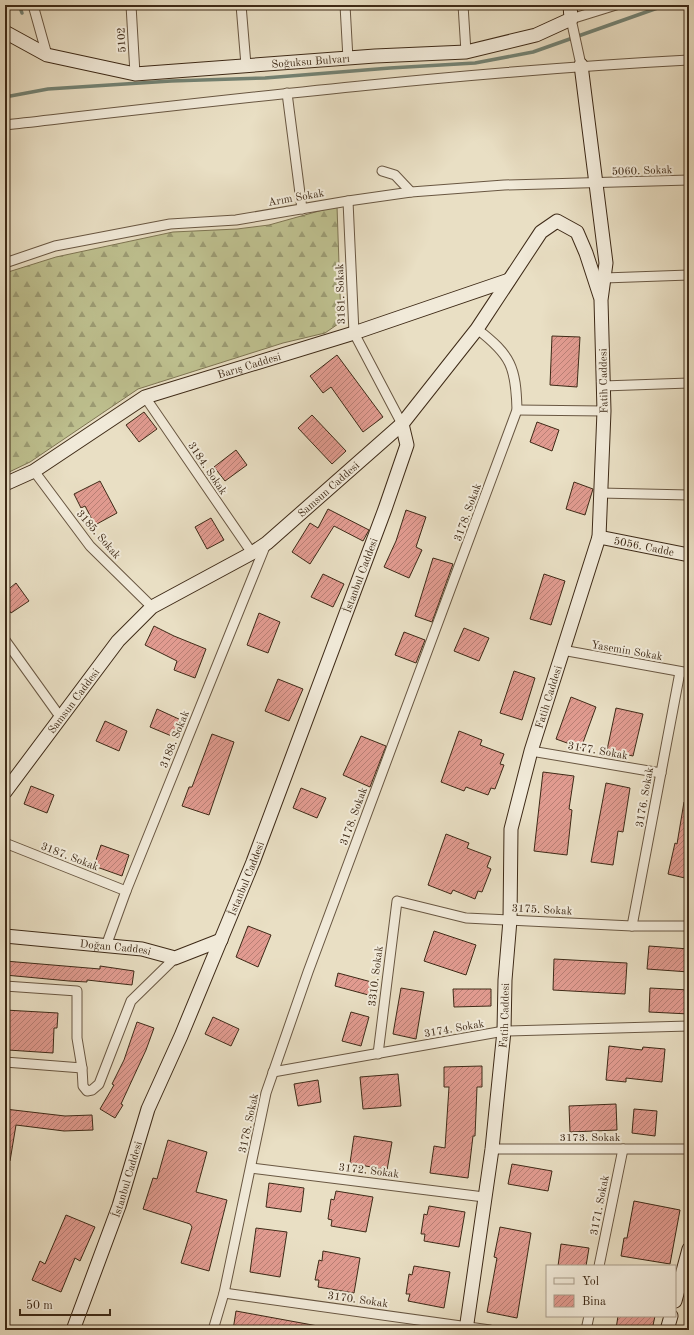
<svg xmlns="http://www.w3.org/2000/svg" width="694" height="1335" font-family="'Old Standard TT',serif">
  <style>
    .forest { fill: url(#forest-firs); stroke: #7e7553 }
    .lines { fill: none; stroke-linecap: round; stroke-linejoin: round }
    .stream { stroke: #738273; stroke-width: 3.5 }
    .building { fill: url(#building-hatch); stroke: #3e2a17 }
    .street-casing { stroke: #695742; stroke-width: 11 }
    .secondary-casing { stroke: #3e2a17; stroke-width: 15 }
    .street { stroke: #f1ead9; stroke-width: 9 }
    .secondary { stroke: #f1ead9; stroke-width: 13 }
    .labels { text-anchor: middle; stroke-width: 4; stroke-linejoin: round; paint-order: stroke }
    .street-label { font-size: 11px; fill: #3e2a17; stroke: #f1ead9 }
  </style>
  <defs>
    <pattern id="forest-firs" width="22" height="20" patternUnits="userSpaceOnUse"><rect width="22" height="20" fill="#bec08f"/><path d="M5 1l3.5 6h-7zM16 11l3.5 6h-7z" fill="#9c9c74"/></pattern>
    <pattern id="building-hatch" width="6" height="6" patternUnits="userSpaceOnUse"><rect width="6" height="6" fill="#e19b90"/><path d="M-1 1l2-2M0 6l6-6M5 7l2-2" fill="none" stroke="#b87f75"/></pattern>
  </defs>
  <rect width="100%" height="100%" fill="#e9dfc4"/>
  <filter id="stains"><feTurbulence type="fractalNoise" baseFrequency=".005" numOctaves="4"/><feColorMatrix values="0 0 0 0 .2 0 0 0 0 .09 0 0 0 0 .02 0 0 0 .5 -.17"/></filter>
  <radialGradient id="worn" r=".72"><stop offset=".6" stop-color="#630" stop-opacity="0"/><stop offset="1" stop-color="#630" stop-opacity=".3"/></radialGradient>
  <path class="forest" d="M337,206L341,322L325,333L283,343L138,389L30,462L5,474V273L56,257L173,232L237,229L269,225Z"/>
  <g class="lines">
    <g class="stream">
      <path d="M19,5L22,13"/>
      <path d="M5,97L48,89L171,81L265,78L390,68L475,63L533,52L666,5"/>
    </g>
  </g>
  <g class="building">
    <path d="M552,336L580,337L577,387L550,385Z"/>
    <path d="M337,355L383,417L363,432L331,387L323,393L310,376Z"/>
    <path d="M144,412L157,429L139,442L126,425Z"/>
    <path d="M312,415L346,451L332,464L298,428Z"/>
    <path d="M537,422L559,430L552,451L530,442Z"/>
    <path d="M236,450L247,465L225,481L214,467Z"/>
    <path d="M100,481L117,513L95,525L85,506L81,508L74,494Z"/>
    <path d="M574,482L593,489L585,515L566,509Z"/>
    <path d="M328,509L369,530L363,541L334,526L310,564L292,552L310,523L318,528Z"/>
    <path d="M406,510L426,517L416,547L422,550L409,578L384,567L396,541Z"/>
    <path d="M211,518L224,540L207,549L195,527Z"/>
    <path d="M433,558L453,564L432,622L415,616Z"/>
    <path d="M323,574L344,584L333,607L311,597Z"/>
    <path d="M544,574L565,581L551,625L530,619Z"/>
    <path d="M16,583L29,601L11,613L5,604V592Z"/>
    <path d="M259,613L280,622L268,653L247,645Z"/>
    <path d="M154,626L174,636L206,649L195,678L174,670L177,661L145,645Z"/>
    <path d="M464,628L489,638L479,661L454,651Z"/>
    <path d="M404,632L425,640L416,663L395,655Z"/>
    <path d="M514,671L535,678L522,720L500,713Z"/>
    <path d="M278,679L303,689L289,721L265,711Z"/>
    <path d="M571,697L596,707L581,748L556,739Z"/>
    <path d="M616,708L643,714L633,756L607,750Z"/>
    <path d="M157,709L181,720L174,737L150,727Z"/>
    <path d="M105,721L127,731L119,751L96,741Z"/>
    <path d="M459,731L482,740L480,745L504,754L500,764L504,765L495,789L491,788L488,795L466,787L464,791L441,782Z"/>
    <path d="M212,734L234,742L209,815L182,806L189,787H192Z"/>
    <path d="M361,736L386,746L370,787L343,775Z"/>
    <path d="M543,772L574,776L569,809L572,810L567,855L534,851Z"/>
    <path d="M606,783L630,788L623,832L618,831L613,865L591,862Z"/>
    <path d="M31,786L54,795L47,813L24,804Z"/>
    <path d="M301,788L326,798L317,818L293,808Z"/>
    <path d="M684,802L689,803V879L668,874L675,843L677,844Z"/>
    <path d="M446,834L469,843L467,848L491,857L487,867L491,869L482,892L478,891L475,899L453,890L451,894L428,885Z"/>
    <path d="M101,845L129,855L122,876L94,866Z"/>
    <path d="M248,926L271,935L258,967L236,957Z"/>
    <path d="M434,931L476,945L466,975L424,961Z"/>
    <path d="M649,946L689,949V972L647,969Z"/>
    <path d="M554,959L627,963L625,994L553,990Z"/>
    <path d="M5,961L100,969V966L134,971L132,985L87,980V982L69,981L5,975Z"/>
    <path d="M338,973L379,984L376,997L335,986Z"/>
    <path d="M401,988L424,992L416,1039L393,1034Z"/>
    <path d="M650,988L689,990V1014L649,1012Z"/>
    <path d="M453,989H491V1006L454,1007Z"/>
    <path d="M5,1010L58,1013L57,1028H54L53,1053L8,1050L9,1025L5,1024Z"/>
    <path d="M351,1012L369,1017L361,1046L342,1041Z"/>
    <path d="M213,1017L239,1029L231,1046L205,1034Z"/>
    <path d="M137,1022L154,1028L146,1050L121,1104L123,1105L115,1118L100,1109L114,1085L112,1084L124,1060Z"/>
    <path d="M609,1046L642,1050L643,1047L665,1049L662,1082L626,1078V1082L606,1080Z"/>
    <path d="M482,1066V1087H477L475,1136H473L468,1178L430,1173L434,1146L445,1148L449,1087H444V1067Z"/>
    <path d="M398,1074L401,1106L363,1109L360,1077Z"/>
    <path d="M318,1080L321,1102L298,1106L294,1084Z"/>
    <path d="M616,1104L617,1130L570,1132L569,1106Z"/>
    <path d="M5,1109L65,1116L92,1115L93,1130L64,1131L16,1125L10,1161L5,1160Z"/>
    <path d="M634,1109L657,1111L655,1136L632,1133Z"/>
    <path d="M354,1136L392,1142L387,1170L350,1163Z"/>
    <path d="M168,1140L207,1152L196,1192L227,1200L209,1271L181,1263L192,1227L190,1224L143,1209L153,1178L157,1179Z"/>
    <path d="M512,1164L552,1171L548,1191L508,1184Z"/>
    <path d="M269,1183L304,1188L301,1212L266,1207Z"/>
    <path d="M336,1191L373,1197L366,1232L331,1226L332,1220L328,1219L331,1199L334,1200Z"/>
    <path d="M634,1201L680,1210L670,1264L621,1256L624,1238H627Z"/>
    <path d="M429,1206L465,1212L459,1247L424,1241L425,1234H421L424,1214L427,1215Z"/>
    <path d="M66,1215L95,1227L80,1261L75,1258L61,1292L32,1280L40,1261L45,1264Z"/>
    <path d="M500,1227L531,1233L517,1318L487,1312L497,1258L494,1257Z"/>
    <path d="M256,1228L287,1232L280,1277L250,1272Z"/>
    <path d="M561,1244L589,1248L586,1266H558Z"/>
    <path d="M323,1251L360,1258L354,1293L318,1287L319,1280H315L319,1260L322,1261Z"/>
    <path d="M414,1266L450,1272L444,1308L408,1301L410,1294H406L409,1274L412,1275Z"/>
    <path d="M236,1311L318,1326V1330H233Z"/>
    <path d="M618,1316H655L652,1330L616,1329Z"/>
  </g>
  <g class="lines">
    <defs>
      <g id="street">
        <path d="M33,5L47,55"/>
        <path d="M131,5L135,74"/>
        <path d="M241,5L246,65"/>
        <path d="M345,5L348,59"/>
        <path d="M463,5L466,52"/>
        <path d="M581,65L571,19L616,5"/>
        <path d="M287,93L302,209"/>
        <path d="M5,125C233,99 460,72 689,60"/>
        <path d="M382,171L395,175L411,192"/>
        <path d="M348,201L354,333L402,424"/>
        <path d="M5,263L55,246L170,224L236,220L348,201L411,192L504,185L689,180"/>
        <path d="M604,278L689,275"/>
        <path d="M603,386L689,383"/>
        <path d="M145,397L252,553"/>
        <path d="M517,410L604,411"/>
        <path d="M34,471L90,546L152,607"/>
        <path d="M600,493L689,495"/>
        <path d="M5,640L61,718"/>
        <path d="M562,650L689,673"/>
        <path d="M531,751L661,773"/>
        <path d="M5,843L126,891"/>
        <path d="M632,926L680,672"/>
        <path d="M106,946L126,891L266,544"/>
        <path d="M5,986L77,991V1038L82,1068L83,1086L87,1091L92,1090L99,1084L131,1001L175,958"/>
        <path d="M378,1054L397,901L466,918L632,926H689"/>
        <path d="M5,1062L82,1068"/>
        <path d="M273,1072L504,1031L689,1026"/>
        <path d="M492,1149H689"/>
        <path d="M251,1168L484,1197"/>
        <path d="M599,1266L623,1149"/>
        <path d="M224,1293L490,1330"/>
        <path d="M213,1330L224,1293L266,1093L308,972L517,410C516,367 511,355 477,329"/>
        <path d="M586,1330L589,1316"/>
      </g>
      <g id="secondary">
        <path id="s1" d="M5,32L47,55L135,74L375,56L466,52L536,35L571,19L570,5"/>
        <path id="s2" d="M5,484L34,471L145,397L354,333L509,280"/>
        <path id="s3" d="M599,537L689,555"/>
        <path id="s4" d="M5,792L118,641L152,607L252,553L267,543L402,424L477,329L541,232L557,221L577,232L586,253L600,296"/>
        <path id="s5" d="M5,936L142,949L175,958L221,940"/>
        <path d="M675,1301L689,1249"/>
        <path id="s6" d="M73,1330L119,1206L148,1109L181,1036L253,862L385,509L407,445L402,424"/>
        <path id="s7" d="M466,1330L492,1149L504,1031L505,980L510,920L511,829L531,751L599,537L604,411L601,300L606,263L581,65"/>
        <path d="M667,1330L671,1316"/>
      </g>
    </defs>
    <use href="#street" class="street-casing"/>
    <use href="#secondary" class="secondary-casing"/>
    <use href="#street" class="street"/>
    <use href="#secondary" class="secondary"/>
  </g>
  <g class="labels">
    <g class="street-label">
      <text transform="translate(121 40) rotate(-93)" y="4">5102</text>
      <text dy="4" stroke="none"><textPath href="#s1" startOffset="314">Soğuksu Bulvarı</textPath></text>
      <text transform="translate(642 170) rotate(-2)" y="4">5060. Sokak</text>
      <text transform="translate(296 197) rotate(-10)" y="4">Arım Sokak</text>
      <text transform="translate(340 294) rotate(-92)" y="4">3181. Sokak</text>
      <text dy="4" stroke="none"><textPath href="#s2" startOffset="274">Barış Caddesi</textPath></text>
      <text transform="translate(603 381) rotate(-91)" y="4">Fatih Caddesi</text>
      <text transform="translate(208 468) rotate(56)" y="4">3184. Sokak</text>
      <text dy="4" stroke="none"><textPath href="#s4" startOffset="450">Samsun Caddesi</textPath></text>
      <text transform="translate(467 512) rotate(-70)" y="4">3178. Sokak</text>
      <text transform="translate(99 534) rotate(49)" y="4">3185. Sokak</text>
      <text dy="4" stroke="none"><textPath href="#s3" startOffset="46">5056. Cadde</textPath></text>
      <text dy="4" stroke="none"><textPath href="#s6" startOffset="808">İstanbul Caddesi</textPath></text>
      <text transform="translate(627 650) rotate(10)" y="4">Yasemin Sokak</text>
      <text dy="4" stroke="none"><textPath href="#s7" startOffset="641">Fatih Caddesi</textPath></text>
      <text dy="4" stroke="none"><textPath href="#s4" startOffset="114">Samsun Caddesi</textPath></text>
      <text transform="translate(174 739) rotate(-68)" y="4">3188. Sokak</text>
      <text transform="translate(598 750) rotate(10)" y="4">3177. Sokak</text>
      <text transform="translate(644 797) rotate(-80)" y="4">3176. Sokak</text>
      <text transform="translate(353 816) rotate(-70)" y="4">3178. Sokak</text>
      <text transform="translate(70 856) rotate(21)" y="4">3187. Sokak</text>
      <text dy="4" stroke="none"><textPath href="#s6" startOffset="484">İstanbul Caddesi</textPath></text>
      <text transform="translate(542 909) rotate(3)" y="4">3175. Sokak</text>
      <text dy="4" stroke="none"><textPath href="#s5" startOffset="111">Doğan Caddesi</textPath></text>
      <text transform="translate(375 976) rotate(-83)" y="4">3310. Sokak</text>
      <text dy="4" stroke="none"><textPath href="#s7" startOffset="317">Fatih Caddesi</textPath></text>
      <text transform="translate(454 1028) rotate(-10)" y="4">3174. Sokak</text>
      <text transform="translate(248 1123) rotate(-78)" y="4">3178. Sokak</text>
      <text x="590" y="1141">3173. Sokak</text>
      <text transform="translate(369 1170) rotate(7)" y="4">3172. Sokak</text>
      <text dy="4" stroke="none"><textPath href="#s6" startOffset="160">İstanbul Caddesi</textPath></text>
      <text transform="translate(599 1205) rotate(-79)" y="4">3171. Sokak</text>
      <text transform="translate(358 1299) rotate(8)" y="4">3170. Sokak</text>
    </g>
  </g>
  <rect width="694" height="1335" fill="none" stroke="#e9dfc4" stroke-width="20"/>
  <rect x="6" y="6" width="682" height="1323" fill="none" stroke="#3e2a17" stroke-width="2"/>
  <rect x="10" y="10" width="674" height="1315" fill="none" stroke="#3e2a17"/>
  <rect x="546" y="1265" width="130" height="52" fill="#f1ead9" stroke="#a99d8b"/>
  <rect x="554" y="1278" width="20" height="6" fill="#f1ead9" stroke="#a99d8b"/>
  <text x="582" y="1285" font-size="12" fill="#3e2a17">Yol</text>
  <rect x="554" y="1295" width="20" height="12" fill="url(#building-hatch)" stroke="#a99d8b"/>
  <text x="582" y="1305" font-size="12" fill="#3e2a17">Bina</text>
  <path d="M20 1309v6h90v-6" fill="none" stroke="#3e2a17" stroke-width="2"/>
  <text x="26" y="1309" font-size="12" fill="#3e2a17" stroke="#f1ead9" stroke-width="3" paint-order="stroke">50 m</text>
  <rect width="100%" height="100%" filter="url(#stains)"/>
  <rect width="100%" height="100%" fill="url(#worn)"/>
</svg>
